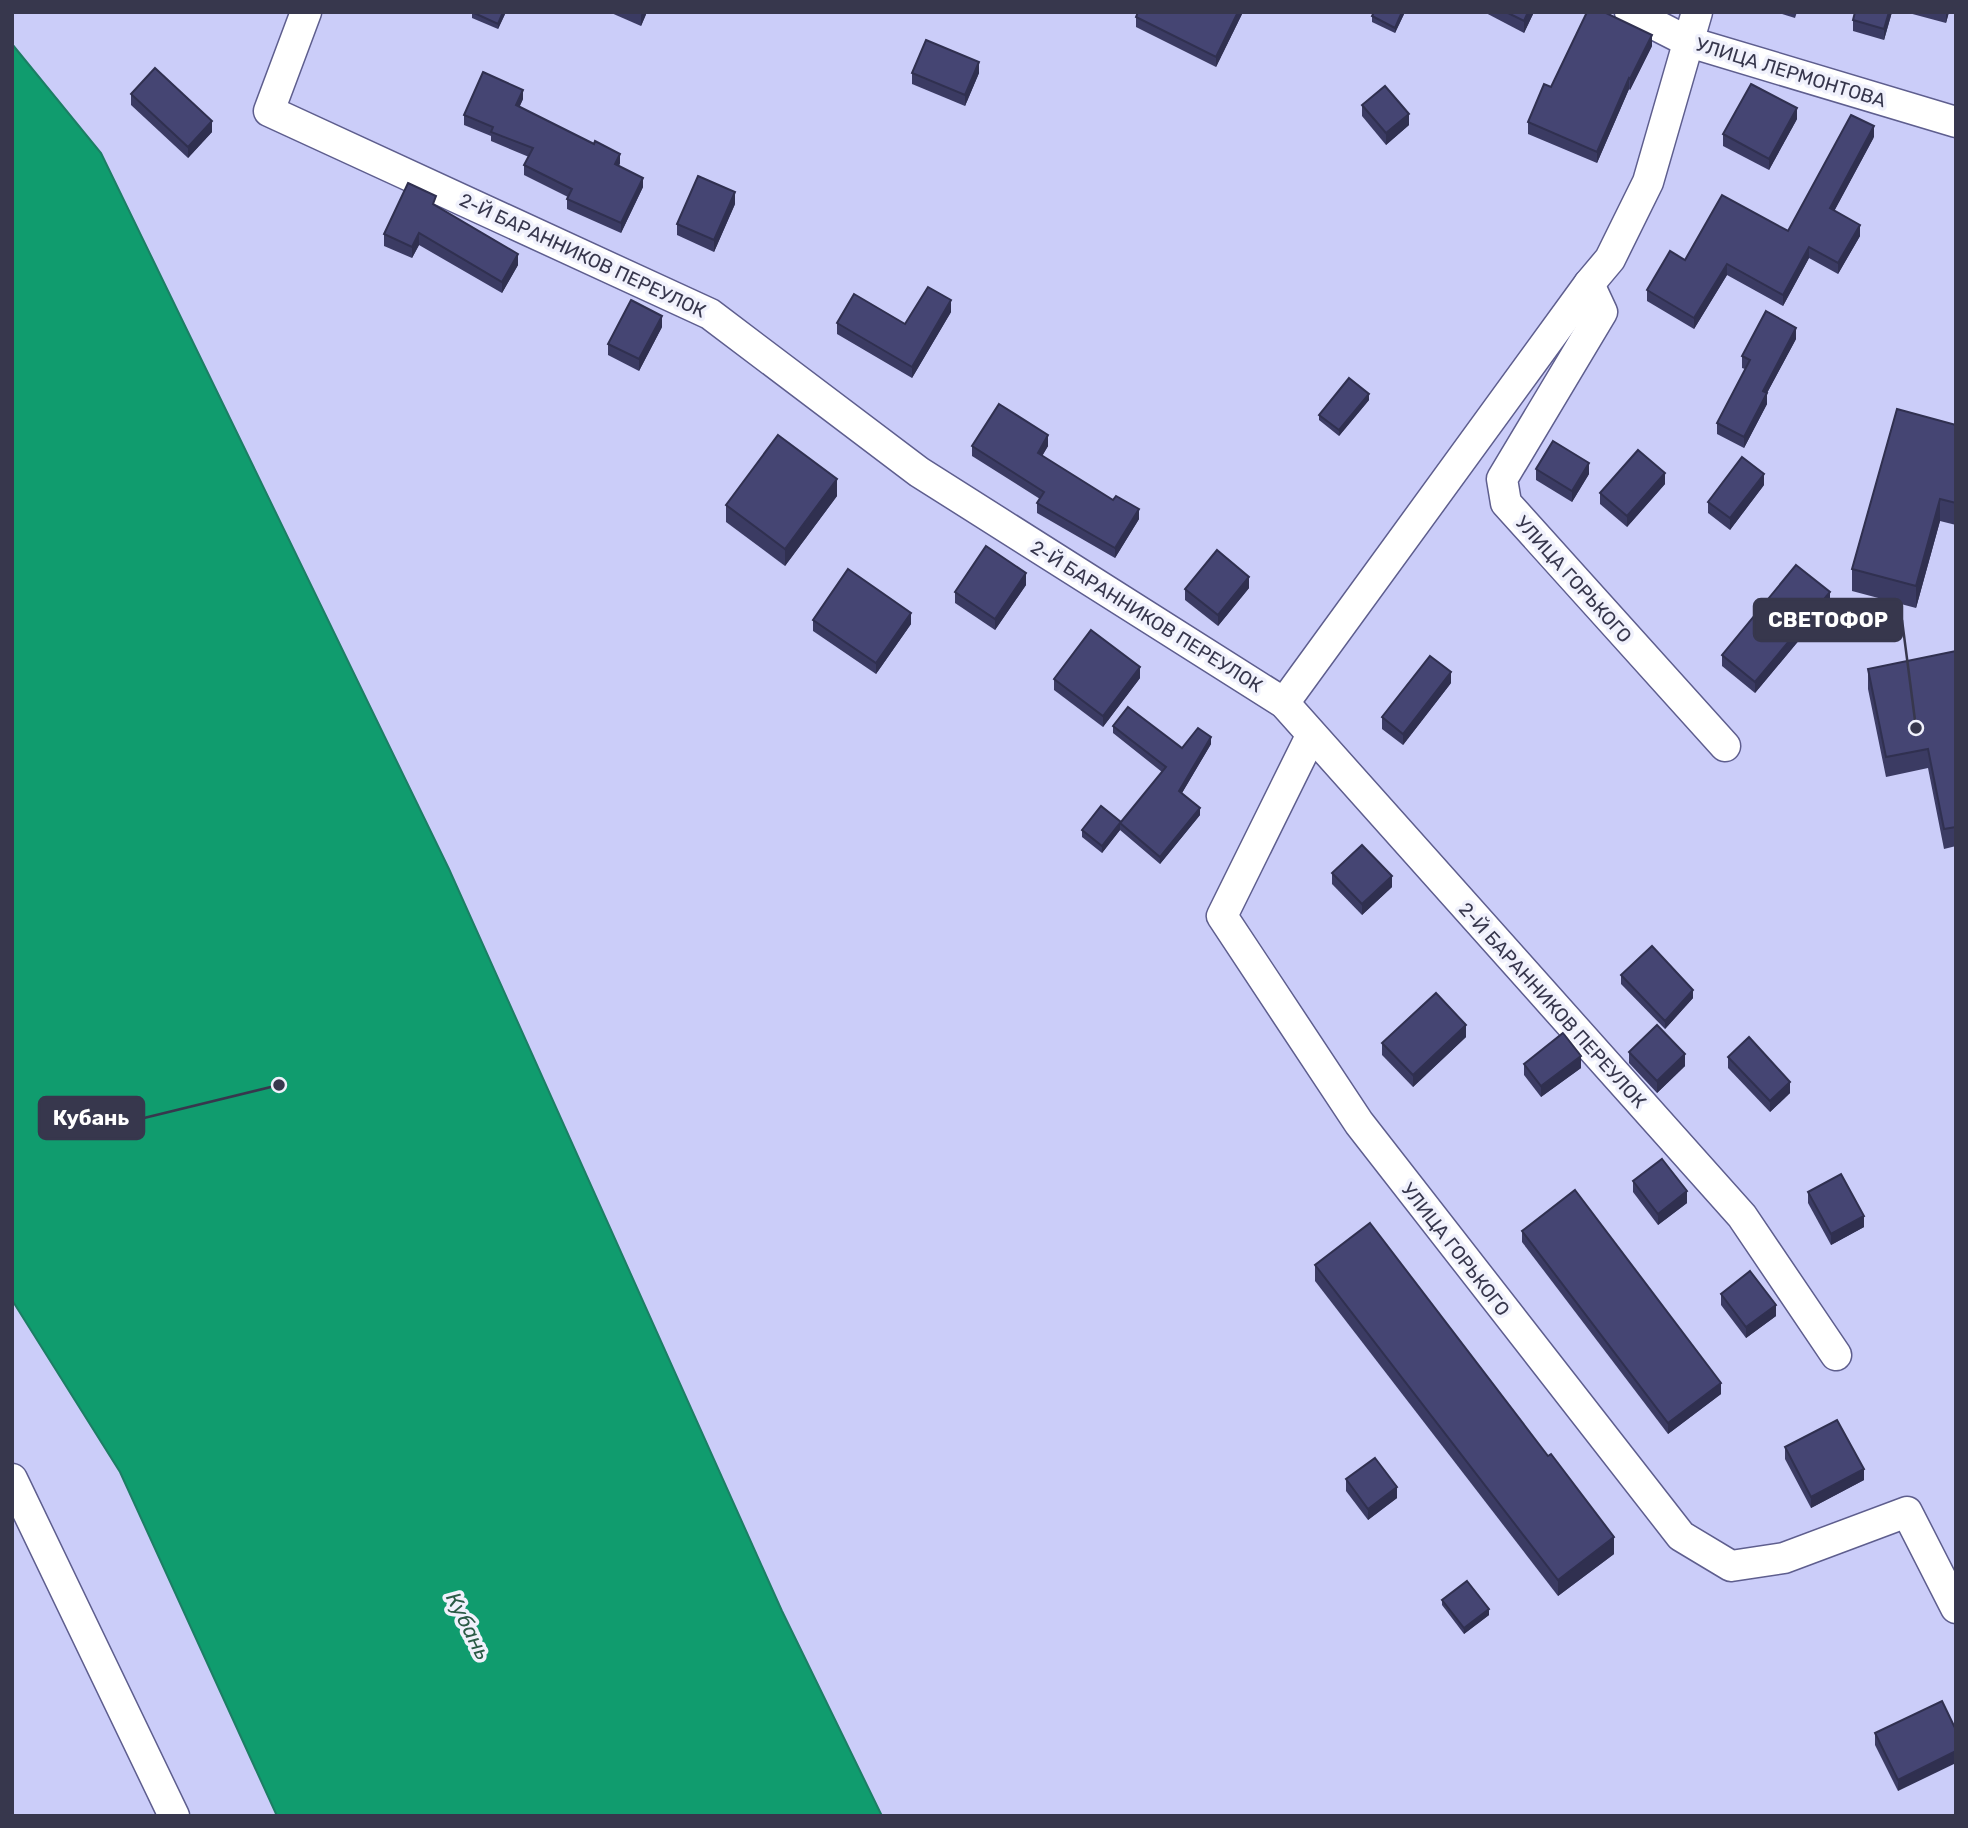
<svg xmlns="http://www.w3.org/2000/svg" width="1968" height="1828" font-family="Rubik,sans-serif">
  <style>
    .water { fill: #109c6e; stroke: #1c7e64; stroke-width: 2 }
    .lines { fill: none; stroke-linecap: round; stroke-linejoin: round }
    .street-casing { stroke: #5e5e8e; stroke-width: 33 }
    .street { stroke: #fff; stroke-width: 30 }
    .wall { fill: #3b3b63 }
    .shaded-wall { fill: #303050 }
    .building { fill: #454573; stroke: #303050; stroke-width: 2 }
    .labels { text-anchor: middle; stroke-width: 7; stroke-linejoin: round; paint-order: stroke }
    .street-label { font-size: 19px; fill: #37374d; stroke: #f0f1fc }
    .water-label { font-size: 21px; font-style: italic; fill: #2b5b46; stroke: #f0f1fc }
    .leader { fill: none; stroke: #37374d; stroke-width: 2.5 }
    .callout-dot { fill: #37374d; stroke: #f0f1fc; stroke-width: 2.5 }
    .callout { fill: #37374d; stroke: #37374d; stroke-width: 2.5 }
    .callout-label { font-size: 21px; text-anchor: middle; font-weight: bold; fill: #fff }
  </style>
  <rect width="100%" height="100%" fill="#cbcdf9"/>
  <path class="water" d="M12,44L101,153L449,869L782,1611L882,1816H277L120,1472L12,1300Z"/>
  <g class="lines">
    <defs>
      <g id="street">
        <path d="M306,12L269,111L710,314L919,472L1284,703L1742,1216L1836,1355"/>
        <path d="M1630,12L1689,42L1956,122"/>
        <path d="M1589,284L1602,312L1502,479L1506,503L1725,746"/>
        <path d="M1284,703L1589,284L1610,259L1648,182L1697,12"/>
        <path d="M1311,736L1222,916L1359,1123L1681,1536L1731,1566L1784,1558L1907,1512L1956,1608"/>
        <path d="M12,1479L174,1816"/>
      </g>
    </defs>
    <use href="#street" class="street-casing"/>
    <use href="#street" class="street"/>
  </g>
  <g class="wall">
    <path d="M472,12H506L498,29L472,18Z"/>
    <path d="M609,12H647L641,26Z"/>
    <path d="M1138,12H1243L1216,67L1136,27V17Z"/>
    <path d="M1405,12L1395,33L1372,22V16Z"/>
    <path d="M1484,12H1534L1524,33Z"/>
    <path d="M1776,12H1797L1795,18Z"/>
    <path d="M1892,12L1884,40L1853,31V20Z"/>
    <path d="M1905,12H1949L1946,23Z"/>
    <path d="M1652,46L1630,90L1629,89L1597,163L1528,134V122L1551,87Z"/>
    <path d="M912,73H979L965,106L912,84Z"/>
    <path d="M131,94L212,132L188,158L131,105Z"/>
    <path d="M523,99L519,107L620,163L619,166L643,187L621,233L567,209V199L568,197L524,175V165L529,157L491,141V136L464,125V115Z"/>
    <path d="M1362,105L1409,125L1386,145L1362,116Z"/>
    <path d="M1797,119L1769,170L1723,146V134Z"/>
    <path d="M1874,137L1834,211L1860,236L1838,274L1809,258L1783,306L1727,275L1694,329L1647,301V290L1685,260L1788,231Z"/>
    <path d="M735,204L714,252L677,235V224Z"/>
    <path d="M436,206L518,265L502,293L419,245L412,258L384,246V234Z"/>
    <path d="M951,312L912,378L837,334V323L905,324Z"/>
    <path d="M662,327L639,371L608,355V344Z"/>
    <path d="M1796,339L1767,393V404L1744,448L1717,434V423L1745,369L1742,368V356Z"/>
    <path d="M1369,400L1339,436L1319,420V415Z"/>
    <path d="M1956,425V525L1940,521L1916,608L1852,591V569Z"/>
    <path d="M972,446H1048L1042,456L1139,519L1115,558L1037,513V503L1040,499L972,456Z"/>
    <path d="M1536,469L1589,474L1572,502L1536,480Z"/>
    <path d="M1665,484L1627,527L1600,504V493Z"/>
    <path d="M1764,485L1730,530L1708,513V502Z"/>
    <path d="M837,496L785,566L726,522V505Z"/>
    <path d="M1026,585L995,630L955,603V592Z"/>
    <path d="M1249,588L1218,626L1185,600V589Z"/>
    <path d="M1830,603L1755,693L1722,666V655Z"/>
    <path d="M813,620L911,624L876,674L813,631Z"/>
    <path d="M1956,651V846L1944,849L1928,768L1886,777L1868,689V669Z"/>
    <path d="M1140,678L1103,727L1054,690V679Z"/>
    <path d="M1451,683L1403,745L1382,729V717Z"/>
    <path d="M1113,726L1182,748L1211,744L1182,793L1200,815L1160,864L1120,830L1102,853L1082,837V830L1121,822L1162,772L1113,733Z"/>
    <path d="M1332,873L1392,887L1362,915L1332,884Z"/>
    <path d="M1621,975L1693,998L1665,1029L1621,984Z"/>
    <path d="M1466,1037L1413,1087L1382,1055V1043Z"/>
    <path d="M1629,1052L1685,1066L1657,1093L1629,1063Z"/>
    <path d="M1728,1057L1790,1093L1770,1112L1728,1068Z"/>
    <path d="M1524,1064L1581,1068L1541,1097L1524,1075Z"/>
    <path d="M1633,1181L1687,1203L1658,1225L1633,1192Z"/>
    <path d="M1808,1192L1864,1227L1831,1245L1808,1203Z"/>
    <path d="M1522,1231L1721,1394L1668,1434L1522,1242Z"/>
    <path d="M1315,1265L1614,1554L1558,1596L1315,1281Z"/>
    <path d="M1721,1294L1776,1316L1746,1338L1721,1305Z"/>
    <path d="M1785,1447L1864,1480L1811,1508L1785,1459Z"/>
    <path d="M1346,1479L1397,1498L1368,1520L1346,1491Z"/>
    <path d="M1442,1600L1489,1615L1464,1634L1442,1605Z"/>
    <path d="M1942,1701L1898,1791L1875,1745V1733Z"/>
  </g>
  <g class="shaded-wall">
    <path d="M503,12H506L498,29V24Z"/>
    <path d="M643,12H647L641,26V15Z"/>
    <path d="M1238,12H1243L1216,67V57Z"/>
    <path d="M1402,12H1405L1395,33V28Z"/>
    <path d="M1528,12H1534L1524,33V21Z"/>
    <path d="M1889,12H1892L1884,40V29Z"/>
    <path d="M1946,12H1949L1946,23Z"/>
    <path d="M1652,35V46L1630,90V79Z"/>
    <path d="M979,62V73L965,106V95Z"/>
    <path d="M1629,78V89L1597,163V152Z"/>
    <path d="M523,90V99L516,115V105Z"/>
    <path d="M1797,108V119L1769,170V159Z"/>
    <path d="M1409,114V125L1386,145V133Z"/>
    <path d="M212,121V132L188,158V147Z"/>
    <path d="M1874,126V137L1830,219V208Z"/>
    <path d="M620,154V163L615,173V164Z"/>
    <path d="M643,178V187L621,233V223Z"/>
    <path d="M735,192V204L714,252V240Z"/>
    <path d="M1860,225V236L1838,274V263Z"/>
    <path d="M419,233V245L412,258V247Z"/>
    <path d="M1809,247V258L1783,306V295Z"/>
    <path d="M518,254V265L502,293V282Z"/>
    <path d="M1727,264V275L1694,329V318Z"/>
    <path d="M951,300V312L912,378V367Z"/>
    <path d="M662,316V327L639,371V359Z"/>
    <path d="M1796,328V339L1767,393V404L1744,448V437L1763,391Z"/>
    <path d="M1369,394V400L1339,436V430Z"/>
    <path d="M1048,435V446L1038,463V453Z"/>
    <path d="M1589,463V474L1572,502V491Z"/>
    <path d="M1665,473V484L1627,527V516Z"/>
    <path d="M1764,474V485L1730,530V518Z"/>
    <path d="M837,479V496L785,566V549Z"/>
    <path d="M1940,499V521L1916,608V586Z"/>
    <path d="M1139,509V519L1115,558V548Z"/>
    <path d="M1026,573V585L995,630V619Z"/>
    <path d="M1249,577V588L1218,626V615Z"/>
    <path d="M1830,592V603L1755,693V682Z"/>
    <path d="M911,613V624L876,674V663Z"/>
    <path d="M1140,667V678L1103,727V716Z"/>
    <path d="M1451,672V683L1403,745V734Z"/>
    <path d="M1211,737V744L1179,798V791Z"/>
    <path d="M1200,808V815L1160,864V857Z"/>
    <path d="M1120,823V830L1102,853V846Z"/>
    <path d="M1392,876V887L1362,915V904Z"/>
    <path d="M1693,990V998L1665,1029V1021Z"/>
    <path d="M1466,1025V1037L1413,1087V1075Z"/>
    <path d="M1685,1054V1066L1657,1093V1081Z"/>
    <path d="M1581,1056V1068L1541,1097V1086Z"/>
    <path d="M1790,1082V1093L1770,1112V1101Z"/>
    <path d="M1687,1191V1203L1658,1225V1214Z"/>
    <path d="M1864,1216V1227L1831,1245V1234Z"/>
    <path d="M1776,1305V1316L1746,1338V1327Z"/>
    <path d="M1721,1383V1394L1668,1434V1423Z"/>
    <path d="M1864,1469V1480L1811,1508V1497Z"/>
    <path d="M1397,1487V1498L1368,1520V1509Z"/>
    <path d="M1614,1537V1554L1558,1596V1580Z"/>
    <path d="M1489,1609V1615L1464,1634V1628Z"/>
    <path d="M1956,1751V1763L1898,1791V1780Z"/>
  </g>
  <g class="building">
    <path d="M472,12H503L498,24Z"/>
    <path d="M1138,12H1238L1216,57L1136,17Z"/>
    <path d="M1374,12H1402L1395,28L1372,16Z"/>
    <path d="M1506,12H1528L1524,21Z"/>
    <path d="M1587,12H1604L1652,35L1630,79L1629,78L1597,152L1528,122L1544,84L1551,87Z"/>
    <path d="M1855,12H1889L1884,29L1853,20Z"/>
    <path d="M926,40L979,62L965,95L912,73Z"/>
    <path d="M155,68L212,121L188,147L131,94Z"/>
    <path d="M483,72L523,90L516,105L594,144L595,141L620,154L615,164L643,178L621,223L567,199L572,189L524,165L533,148L491,132L493,127L464,115Z"/>
    <path d="M1751,84L1797,108L1769,159L1723,134Z"/>
    <path d="M1385,86L1409,114L1386,133L1362,105Z"/>
    <path d="M1851,115L1874,126L1830,208L1860,225L1838,263L1809,247L1783,295L1727,264L1694,318L1647,290L1670,251L1685,260L1722,195L1788,231Z"/>
    <path d="M698,176L735,192L714,240L677,224Z"/>
    <path d="M408,183L436,196L433,204L518,254L502,282L419,233L412,247L384,234Z"/>
    <path d="M928,287L951,300L912,367L837,323L854,294L905,324Z"/>
    <path d="M631,300L662,316L639,359L608,344Z"/>
    <path d="M1766,311L1796,328L1763,391L1767,393L1744,437L1717,423L1750,360L1742,356Z"/>
    <path d="M1349,378L1369,394L1339,430L1319,415Z"/>
    <path d="M999,404L1048,435L1038,453L1113,500L1116,496L1139,509L1115,548L1037,503L1044,492L972,446Z"/>
    <path d="M1897,409L1956,425V503L1940,499L1916,586L1852,569Z"/>
    <path d="M778,435L837,479L785,549L726,505Z"/>
    <path d="M1553,441L1589,463L1572,491L1536,469Z"/>
    <path d="M1638,450L1665,473L1627,516L1600,493Z"/>
    <path d="M1742,457L1764,474L1730,518L1708,502Z"/>
    <path d="M986,546L1026,573L995,619L955,592Z"/>
    <path d="M1217,550L1249,577L1218,615L1185,589Z"/>
    <path d="M1796,565L1830,592L1755,682L1722,655Z"/>
    <path d="M848,569L911,613L876,663L813,620Z"/>
    <path d="M1091,630L1140,667L1103,716L1054,679Z"/>
    <path d="M1956,651V827L1944,829L1928,749L1886,757L1868,669Z"/>
    <path d="M1430,656L1451,672L1403,734L1382,717Z"/>
    <path d="M1128,707L1182,748L1198,728L1211,737L1179,791L1200,808L1160,857L1120,823L1102,846L1082,830L1101,806L1121,822L1166,767L1113,726Z"/>
    <path d="M1362,845L1392,876L1362,904L1332,873Z"/>
    <path d="M1652,946L1693,990L1665,1021L1621,975Z"/>
    <path d="M1436,993L1466,1025L1413,1075L1382,1043Z"/>
    <path d="M1657,1025L1685,1054L1657,1081L1629,1052Z"/>
    <path d="M1563,1033L1581,1056L1541,1086L1524,1064Z"/>
    <path d="M1749,1037L1790,1082L1770,1101L1728,1057Z"/>
    <path d="M1662,1159L1687,1191L1658,1214L1633,1181Z"/>
    <path d="M1841,1174L1864,1216L1831,1234L1808,1192Z"/>
    <path d="M1575,1190L1721,1383L1668,1423L1522,1231Z"/>
    <path d="M1370,1223L1548,1456L1551,1454L1614,1537L1558,1580L1315,1265Z"/>
    <path d="M1750,1271L1776,1305L1746,1327L1721,1294Z"/>
    <path d="M1837,1420L1864,1469L1811,1497L1785,1447Z"/>
    <path d="M1375,1458L1397,1487L1368,1509L1346,1479Z"/>
    <path d="M1467,1581L1489,1609L1464,1628L1442,1600Z"/>
    <path d="M1942,1701L1956,1730V1751L1898,1780L1875,1733Z"/>
  </g>
  <g class="labels">
    <g class="street-label">
      <text transform="translate(1791 72) rotate(17)" y="7">УЛИЦА ЛЕРМОНТОВА</text>
      <text transform="translate(583 255) rotate(25)" y="7">2-Й БАРАННИКОВ ПЕРЕУЛОК</text>
      <text transform="translate(1574 579) rotate(48)" y="7">УЛИЦА ГОРЬКОГО</text>
      <text transform="translate(1147 616) rotate(32)" y="7">2-Й БАРАННИКОВ ПЕРЕУЛОК</text>
      <text transform="translate(1553 1005) rotate(48)" y="7">2-Й БАРАННИКОВ ПЕРЕУЛОК</text>
      <text transform="translate(1456 1249) rotate(52)" y="7">УЛИЦА ГОРЬКОГО</text>
    </g>
    <g class="water-label">
      <text transform="translate(468 1626) rotate(63)" y="7">Кубань</text>
    </g>
  </g>
  <path class="leader" d="M1916 728L1902 620M279 1085L144 1118"/>
  <g class="callout-dot">
    <circle cx="1916" cy="728" r="7"/>
    <circle cx="279" cy="1085" r="7"/>
  </g>
  <g class="callout">
    <rect x="1754" y="599" width="148" height="42" rx="7"/>
    <rect x="39" y="1097" width="105" height="42" rx="7"/>
  </g>
  <g class="callout-label">
    <text x="1828" y="627">СВЕТОФОР</text>
    <text x="91" y="1125">Кубань</text>
  </g>
  <rect width="1968" height="1828" fill="none" stroke="#37374d" stroke-width="28"/>
</svg>
